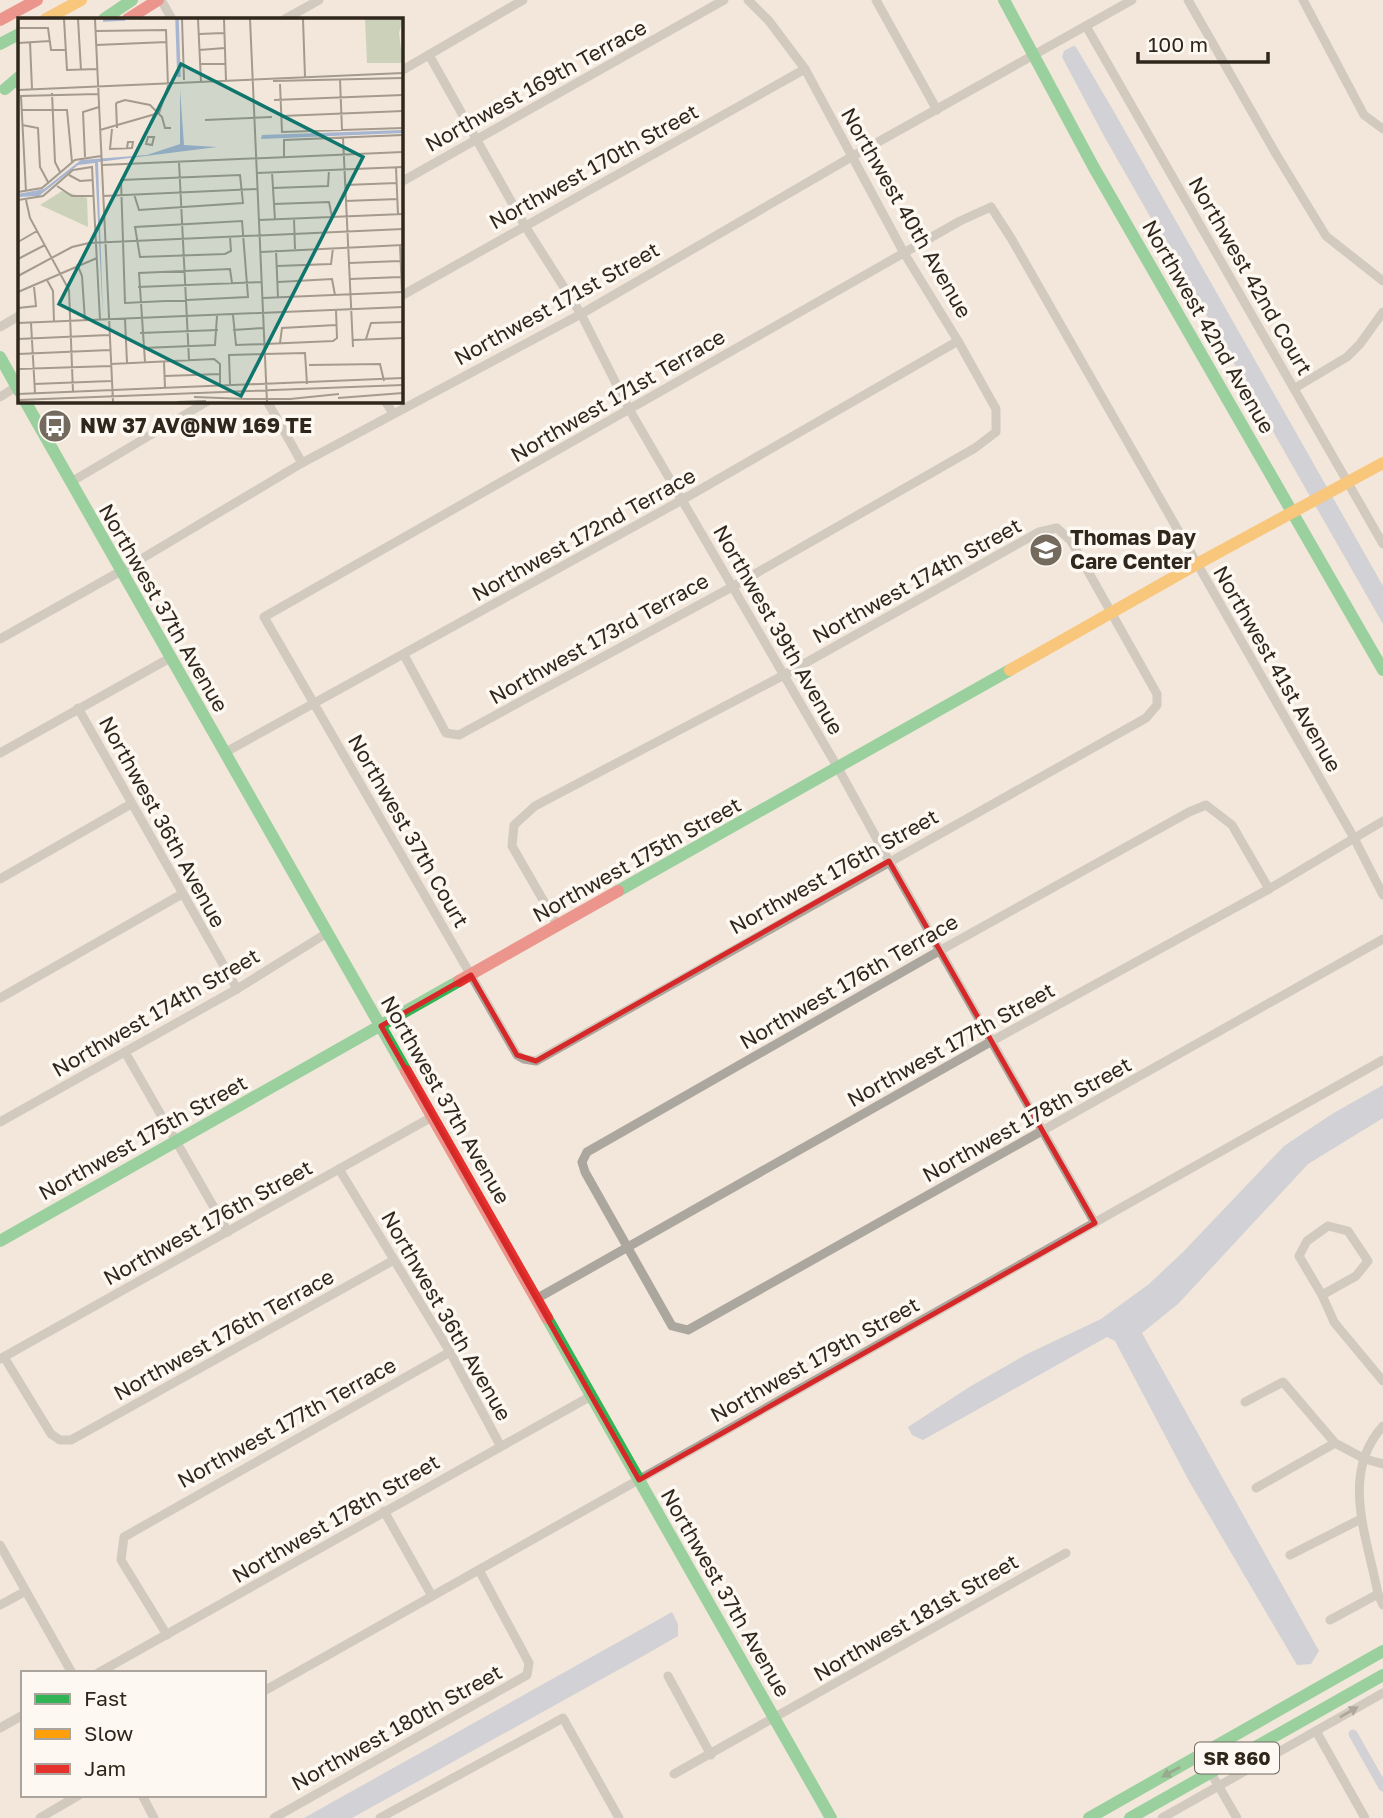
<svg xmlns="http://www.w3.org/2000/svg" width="1383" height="1818" font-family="'Golos Text',sans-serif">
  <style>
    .water { fill: #a8b5d1 }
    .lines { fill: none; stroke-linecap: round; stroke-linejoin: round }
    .canal { stroke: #a8b5d1; stroke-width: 9 }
    .street { stroke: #aba69e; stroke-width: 9 }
    .fast { stroke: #30b455; stroke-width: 12 }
    .slow { stroke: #ff9f0a; stroke-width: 12 }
    .jam { stroke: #e5322d; stroke-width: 12 }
    .oneway { fill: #615a50 }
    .oneway2 { fill: #305f33 }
    .marked { fill: none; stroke: #d62828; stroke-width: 5; stroke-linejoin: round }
    .labels { text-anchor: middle; stroke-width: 7; stroke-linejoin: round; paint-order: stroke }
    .shield { fill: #fdf8f2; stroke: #6e665c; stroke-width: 2 }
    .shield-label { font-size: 19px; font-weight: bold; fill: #30271c }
    .street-label { font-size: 21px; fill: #30271c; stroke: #fdf8f2 }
    .poi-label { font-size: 21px; font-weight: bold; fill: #30271c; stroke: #fdf8f2; text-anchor: start }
    .inset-river { fill: none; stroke: #a8b5d1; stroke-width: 3.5 }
    .inset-road { fill: none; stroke: #a49a8e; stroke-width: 2 }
    .view { fill: #0f766e; fill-opacity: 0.15; stroke: #0f766e; stroke-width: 3.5 }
    .inset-edge { fill: none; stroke: #30271c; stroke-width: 3.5 }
  </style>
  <rect width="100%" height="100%" fill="#f2e7da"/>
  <g class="water">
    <path d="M1073,46L1076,47L1113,110L1383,586V624L1104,136L1062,57L1064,51Z"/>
    <path d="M1383,1085V1118L1308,1164L1178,1304L1142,1333L1319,1651L1311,1664L1297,1665L1189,1481L1115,1341L1107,1337L923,1440L912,1435L908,1427L971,1386L1027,1354L1101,1319L1149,1284L1183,1252L1284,1146L1332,1114Z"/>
    <path d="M672,1612L678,1624V1636L645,1655L352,1818H304Z"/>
  </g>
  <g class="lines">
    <path class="canal" d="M1353,1734L1383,1787"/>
    <g class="street">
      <path d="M161,0L172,19"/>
      <path d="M876,0L937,110"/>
      <path d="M1188,0L1276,154L1326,236L1383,281"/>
      <path d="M1303,0L1364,115L1383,129"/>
      <path d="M285,19L319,0"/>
      <path d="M1086,26L1383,544"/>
      <path d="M429,55L525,226L581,314L629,409L838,768L889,861L1095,1223"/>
      <path d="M401,71L523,0"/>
      <path d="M401,182L724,0"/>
      <path d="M401,296L805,69"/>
      <path d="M0,327L19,316"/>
      <path d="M1295,388L1347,357L1360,344L1383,312"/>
      <path d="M0,397L19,385"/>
      <path d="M267,401L302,463"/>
      <path d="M385,401L393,413"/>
      <path d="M71,482L208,401"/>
      <path d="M0,639L121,571L302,463L581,314L853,156L1132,0"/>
      <path d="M404,655L446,733L459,735L732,587L975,448L996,432V409L958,341L904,253L805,69L769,21L748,0"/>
      <path d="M78,708L237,989"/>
      <path d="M0,753L170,658"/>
      <path d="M224,753L682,500L958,341"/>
      <path d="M0,879L131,804"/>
      <path d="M1269,889L1232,825L1206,805L1189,812L939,951L587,1152L582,1162L585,1172L672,1326L688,1330L1383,939"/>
      <path d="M558,926L512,846L514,825L535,806L784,675L1039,532L1057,528L1071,541L1157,694V705L1146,718L536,1061L524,1059L517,1055L264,617L960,221L991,207L1011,238L1354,838L1383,895"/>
      <path d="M0,998L182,894"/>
      <path d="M125,1052L228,1232"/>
      <path d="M0,1122L237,989L327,933"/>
      <path d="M339,1169L450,1352L500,1445"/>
      <path d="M1328,1226L1348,1231L1368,1261L1356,1276L1322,1295L1299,1256L1307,1241Z"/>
      <path d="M1322,1295L1334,1322L1383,1381"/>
      <path d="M536,1299L992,1041L1269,889L1383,821"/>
      <path d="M4,1357L51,1434L60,1440H71L394,1260"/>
      <path d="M0,1359L432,1117"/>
      <path d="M1245,1402L1283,1382L1335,1443L1365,1459L1383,1464"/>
      <path d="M1383,1426C1339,1474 1368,1539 1378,1594L1383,1605"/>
      <path d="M1256,1488L1335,1443"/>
      <path d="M384,1511L432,1596"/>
      <path d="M0,1545L72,1673"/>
      <path d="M1290,1555L1361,1519"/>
      <path d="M0,1605L26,1591"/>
      <path d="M1330,1620L1378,1594"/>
      <path d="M167,1635L121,1560L124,1537L450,1352"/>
      <path d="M98,1673L591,1396"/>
      <path d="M668,1676L711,1755"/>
      <path d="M264,1691L1383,1060"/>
      <path d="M0,1728L23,1715"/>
      <path d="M1316,1731L1365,1818"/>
      <path d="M1211,1773L1237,1818"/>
      <path d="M674,1774L1066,1553"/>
      <path d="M142,1795L154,1818"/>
      <path d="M40,1818L79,1795"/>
      <path d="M274,1818L527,1675L529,1663L479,1570"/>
      <path d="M380,1818L563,1718L619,1818"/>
      <path d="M1162,1818L1383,1693"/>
    </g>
    <g class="fast">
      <path d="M1004,0L1093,166L1383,670"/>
      <path d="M104,19L132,0"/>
      <path d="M0,44L19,34"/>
      <path d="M5,89L19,77"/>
      <path d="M0,357L19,391"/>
      <path d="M25,401L406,1071"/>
      <path d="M618,891L1010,670"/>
      <path d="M0,1241L459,981"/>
      <path d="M547,1318L831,1818"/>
      <path d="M1089,1818L1383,1651"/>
      <path d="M1130,1818L1383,1675"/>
    </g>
    <g class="slow">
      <path d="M46,19L81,0"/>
      <path d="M1010,670L1197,564L1383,463"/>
    </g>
    <g class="jam">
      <path d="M128,19L158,0"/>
      <path d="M0,20L37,0"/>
      <path d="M459,981L618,891"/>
      <path d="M406,1071L547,1318"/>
    </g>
  </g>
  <defs><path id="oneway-solid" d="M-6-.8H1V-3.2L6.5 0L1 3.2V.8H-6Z" transform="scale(1.75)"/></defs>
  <use class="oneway" href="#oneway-solid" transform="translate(1349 1712) rotate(-30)"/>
  <use class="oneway2" href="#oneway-solid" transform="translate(1171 1772) rotate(151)"/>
  <path d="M0 0H1383V1818H0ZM889,861L1095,1223L639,1480L381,1026L471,975L517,1055L536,1061Z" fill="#f2e7da" fill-opacity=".55" fill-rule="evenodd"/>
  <path class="marked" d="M889,861L1095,1223L639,1480L381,1026L471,975L517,1055L536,1061Z"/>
  <defs>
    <symbol id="bus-disc" viewBox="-11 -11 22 22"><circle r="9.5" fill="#746a5e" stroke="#fdf8f2"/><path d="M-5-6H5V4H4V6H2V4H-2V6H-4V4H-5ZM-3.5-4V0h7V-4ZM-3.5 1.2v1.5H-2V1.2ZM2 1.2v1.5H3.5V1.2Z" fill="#fff"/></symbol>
    <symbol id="school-disc" viewBox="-11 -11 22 22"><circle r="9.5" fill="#746a5e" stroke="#fdf8f2"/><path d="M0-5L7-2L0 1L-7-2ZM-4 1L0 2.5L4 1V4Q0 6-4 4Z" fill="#fff"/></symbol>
  </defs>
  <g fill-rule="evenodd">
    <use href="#bus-disc" x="36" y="407" width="38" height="38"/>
    <use href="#school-disc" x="1027" y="531" width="38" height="38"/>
  </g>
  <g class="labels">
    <rect class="shield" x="1195" y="1742.5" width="84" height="31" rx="5"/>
    <g class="shield-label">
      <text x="1237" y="1765">SR 860</text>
    </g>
    <g class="street-label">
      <text transform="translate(536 86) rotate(-29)" y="7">Northwest 169th Terrace</text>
      <text transform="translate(594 167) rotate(-29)" y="7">Northwest 170th Street</text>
      <text transform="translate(906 213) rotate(60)" y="7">Northwest 40th Avenue</text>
      <text transform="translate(1250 276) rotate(60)" y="7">Northwest 42nd Court</text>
      <text transform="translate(557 304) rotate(-29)" y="7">Northwest 171st Street</text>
      <text transform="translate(1208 327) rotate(60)" y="7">Northwest 42nd Avenue</text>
      <text transform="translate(618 396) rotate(-30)" y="7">Northwest 171st Terrace</text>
      <text transform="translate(584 535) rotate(-29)" y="7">Northwest 172nd Terrace</text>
      <text transform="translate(917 581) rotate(-29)" y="7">Northwest 174th Street</text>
      <text transform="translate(163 608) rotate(60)" y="7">Northwest 37th Avenue</text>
      <text transform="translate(778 630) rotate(60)" y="7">Northwest 39th Avenue</text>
      <text transform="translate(599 639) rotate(-29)" y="7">Northwest 173rd Terrace</text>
      <text transform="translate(1277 669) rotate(60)" y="7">Northwest 41st Avenue</text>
      <text transform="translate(162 822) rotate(61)" y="7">Northwest 36th Avenue</text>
      <text transform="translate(408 831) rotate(60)" y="7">Northwest 37th Court</text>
      <text transform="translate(637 860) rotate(-29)" y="7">Northwest 175th Street</text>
      <text transform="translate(834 872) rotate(-29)" y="7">Northwest 176th Street</text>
      <text transform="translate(849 982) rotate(-30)" y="7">Northwest 176th Terrace</text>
      <text transform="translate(156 1013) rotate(-30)" y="7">Northwest 174th Street</text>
      <text transform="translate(951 1045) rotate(-29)" y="7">Northwest 177th Street</text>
      <text transform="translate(445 1100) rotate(60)" y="7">Northwest 37th Avenue</text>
      <text transform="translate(1027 1120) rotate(-29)" y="7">Northwest 178th Street</text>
      <text transform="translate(143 1138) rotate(-29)" y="7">Northwest 175th Street</text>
      <text transform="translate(208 1223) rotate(-29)" y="7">Northwest 176th Street</text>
      <text transform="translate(446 1316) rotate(60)" y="7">Northwest 36th Avenue</text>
      <text transform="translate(224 1335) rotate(-29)" y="7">Northwest 176th Terrace</text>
      <text transform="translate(815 1360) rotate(-29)" y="7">Northwest 179th Street</text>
      <text transform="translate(287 1423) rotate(-29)" y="7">Northwest 177th Terrace</text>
      <text transform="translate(336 1519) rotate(-30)" y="7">Northwest 178th Street</text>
      <text transform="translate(725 1593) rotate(60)" y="7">Northwest 37th Avenue</text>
      <text transform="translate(916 1618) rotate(-30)" y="7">Northwest 181st Street</text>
      <text transform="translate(397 1728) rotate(-29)" y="7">Northwest 180th Street</text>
    </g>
    <g class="poi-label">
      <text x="80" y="433">NW 37 AV@NW 169 TE</text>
      <text x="1070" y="545">Thomas Day<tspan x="1070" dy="24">Care Center</tspan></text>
    </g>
  </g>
  <g transform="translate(18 18)">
    <rect width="385" height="385" fill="#f2e7da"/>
    <path d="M347,1H385L381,15L385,45H349ZM44,173L69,180L70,209L22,187Z" fill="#ccd2ba"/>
    <path d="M162,71L166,127L199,129L80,144L85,300L77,145L60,147L21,178L0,179V176L26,171L63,142L129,137L162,126ZM385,112V115L243,121L244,117Z" fill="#a8b5d1"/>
    <path class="inset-river" d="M159,1L161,59M85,2L107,1"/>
    <path class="inset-road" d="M46,1L49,52L79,51M60,1L63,52M77,1L95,384M164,1L166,62M180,1L183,64M206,1L208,63M232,1L249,384M285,1L287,59M0,3V25M0,10H30L33,32H47M78,13L148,12L150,68L141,95M181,16L206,15M12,24L14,71M0,25L32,23M78,27L149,24M181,32L207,30M182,46H207M322,61L324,112M255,63L385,60M262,66L264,114L385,110M0,72L385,55M34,75L37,144L42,154M256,82L385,77M98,85L107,82L132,87L144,99L147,110H153M98,85L99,110M4,92H49L54,144M264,98L385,93M187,102L254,99M4,107L20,110L22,149L30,164M94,111L92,131L114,130L115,124H110L109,130M82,112L141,95M130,119H136L134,127L128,126ZM325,120L335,329M67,139L65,94L81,89M266,139V122L385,117M161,144L171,342M84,147L385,134M378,149L380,197M254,154L257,202M239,155L385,149M51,157L62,163L75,162M327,167L379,165M39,168L54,178H76M255,170L310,168L311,152M0,174L24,170L57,142L83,138M8,174L3,78L80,76M116,176L121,192L225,185L222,157L103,162L107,285L230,279L224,203L117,209L122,239L207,236L213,233L212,219M85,178L239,171M0,182L25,178L55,152L74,149L82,302M8,182L12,200L51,272L55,374M327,183L380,181M256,186L311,184L314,199M276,201L277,231M241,202L385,196M0,224L19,213M382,227L384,274M258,232L260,280M243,234L385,227M0,241L27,227M331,245L382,243M59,246L64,258L67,303M259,248L313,246L315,230M0,258L54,229L71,225L385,211M332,261L383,259M29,262L35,273L36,304M260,264L314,261L317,277M120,269L243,264M0,274L79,240M245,280L385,274M0,290L18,288L16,269M215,297L218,327L247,326L315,323L319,320L318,292M107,301L109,345M0,305L385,289M13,305L17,375M215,312L245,310M122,315L200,312M0,321L91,317M348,321L353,305L385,304M335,322L385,320M262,325L264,310L318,307M125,330L197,327L199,298M0,336L92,332M127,344L121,255L212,251L214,265M146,344L147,370M93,346L196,341L202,346V368M291,347L362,346L366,363M0,351L93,348M147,358L202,356M16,366L93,363M212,366L211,337L287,335L289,366M0,376L385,360M176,379L229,381M320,380L385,375M229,381H272M272,381L321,376M0,382L385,367M159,384L188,383"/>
    <path class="view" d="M163,46L345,139L223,378L41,286Z"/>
    <rect width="385" height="385" class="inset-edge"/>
  </g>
  <rect x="21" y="1671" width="245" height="126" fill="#fdf8f2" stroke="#aba49c" stroke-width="2"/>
  <rect x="35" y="1694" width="35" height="10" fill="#30b455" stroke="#aba49c" stroke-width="2"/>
  <text x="84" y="1706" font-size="21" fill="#30271c">Fast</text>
  <rect x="35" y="1729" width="35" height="10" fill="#ff9f0a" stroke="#aba49c" stroke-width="2"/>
  <text x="84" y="1741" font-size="21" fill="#30271c">Slow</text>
  <rect x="35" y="1764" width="35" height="10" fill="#e5322d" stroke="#aba49c" stroke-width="2"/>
  <text x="84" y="1776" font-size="21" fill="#30271c">Jam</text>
  <path d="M1138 52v10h130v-10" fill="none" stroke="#30271c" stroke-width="3.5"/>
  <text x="1148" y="52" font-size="21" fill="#30271c" stroke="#fdf8f2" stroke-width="5" paint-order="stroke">100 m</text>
</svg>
